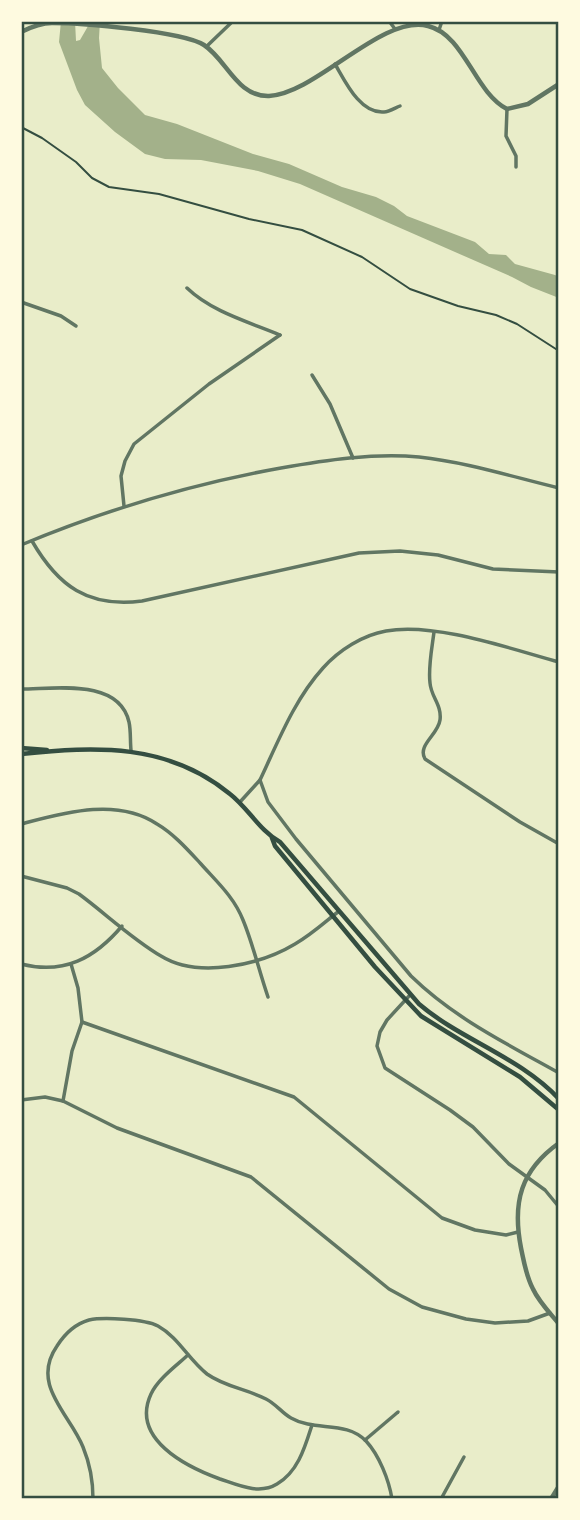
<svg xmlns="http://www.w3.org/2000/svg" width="580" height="1520" font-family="'DM Sans',sans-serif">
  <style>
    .water { fill: #a3b18a }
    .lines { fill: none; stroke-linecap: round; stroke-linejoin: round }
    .path { stroke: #344e41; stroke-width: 2 }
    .minor { stroke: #617663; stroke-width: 3.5 }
    .tertiary { stroke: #617663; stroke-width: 4.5 }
    .secondary { stroke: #344e41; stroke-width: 4.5 }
    .neatline { fill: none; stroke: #344e41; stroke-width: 2.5 }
  </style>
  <rect width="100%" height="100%" fill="#e9edc9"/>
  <path class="water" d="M61,21H75L76,41L80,40L91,21H100L99,38L102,68L118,88L145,115L177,124L253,154L289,164L342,187L376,197L394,206L407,216L475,242L489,254L506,255L515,264L555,275L559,277V298L531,287L512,277L300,184L258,171L201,160L165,159L145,154L115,132L85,105L77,90L59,42Z"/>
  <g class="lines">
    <path class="path" d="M21,127L42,138L76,162L92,178L109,187L159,194L249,219L302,230L362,257L410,289L458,306L496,315L517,324L559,351"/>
    <g class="minor">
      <path d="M389,21L395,29"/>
      <path d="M439,30L442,21"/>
      <path d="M207,46L233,21"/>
      <path d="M335,64C345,81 360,114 384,112C389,112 395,108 400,106"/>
      <path d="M507,109L506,136L516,156V167"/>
      <path d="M187,288C212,312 249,322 280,335"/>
      <path d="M21,302L61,316L76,326"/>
      <path d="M312,375L330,404L353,458"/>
      <path d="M124,506L121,476L125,461L134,444L209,384L280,335"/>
      <path d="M32,541C58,586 88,608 142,601L359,553L400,551L438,555L493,569L559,572"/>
      <path d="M21,545C105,510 191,484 281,468C326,460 373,453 419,457C466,462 513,477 559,488"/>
      <path d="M434,632C432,648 428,667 430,683C431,697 442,705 440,720C438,735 417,745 425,759L520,822L559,844"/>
      <path d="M21,689C55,689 119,678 129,722C131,731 130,741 131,750"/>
      <path d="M260,780C278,742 294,700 323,668C339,650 363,635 386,631C435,622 511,649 559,662"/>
      <path d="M240,802L260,780L268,802L296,839L411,976C454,1018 507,1044 559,1073"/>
      <path d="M21,824C63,813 117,797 157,824C174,834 188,850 201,864C217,882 234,897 243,920C253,944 259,971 268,997"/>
      <path d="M21,876L67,888L79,894C106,914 132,939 161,956C198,979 260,965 295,944C311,935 325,922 339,911"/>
      <path d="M21,964C64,975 95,958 122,926"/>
      <path d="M410,995L387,1020L380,1032L377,1046L385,1068L450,1110L473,1127L509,1164L545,1190L559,1207"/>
      <path d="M82,1022L294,1097L442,1218L475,1230L506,1235L518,1232"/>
      <path d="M21,1100L45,1097L63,1101L117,1128L251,1177L389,1289L422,1307L466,1319L495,1323L528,1321L550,1313"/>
      <path d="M63,1101L72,1051L82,1022L78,988L71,964"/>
      <path d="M188,1355C176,1366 158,1379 151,1394C130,1439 187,1467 220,1479C238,1485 259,1495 277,1484C298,1472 305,1447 312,1425"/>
      <path d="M365,1440L398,1412"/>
      <path d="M93,1499C93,1481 90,1464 83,1447C70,1414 30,1385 57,1346C64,1335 75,1324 89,1320C103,1317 145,1319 158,1326C178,1337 189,1360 207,1374C225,1387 247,1389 266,1399C276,1404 282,1413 291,1418C315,1432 346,1420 366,1441C379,1455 389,1480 392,1499"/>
      <path d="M441,1499L464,1457"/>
    </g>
    <g class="tertiary">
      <path d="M21,32C31,27 41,23 52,23C81,23 182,31 204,45C227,60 237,97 269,96C316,94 382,14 428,26C465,35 474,92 507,109L528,104L559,84"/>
      <path d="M559,1143C521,1170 512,1202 521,1248C524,1262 526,1276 533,1289C539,1302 550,1313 559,1324"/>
      <path d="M551,1499L559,1486"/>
    </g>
    <g class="secondary">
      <path d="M21,748L47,750"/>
      <path d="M21,754C96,746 168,743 230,794C248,808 260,831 280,842L419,1004C461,1040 520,1057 559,1099"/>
      <path d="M272,838L275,846L375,967L421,1016L520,1077L559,1110"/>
    </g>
  </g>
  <rect width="580" height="1520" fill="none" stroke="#fefae0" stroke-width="46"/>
  <rect x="23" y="23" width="534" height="1474" class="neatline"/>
</svg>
